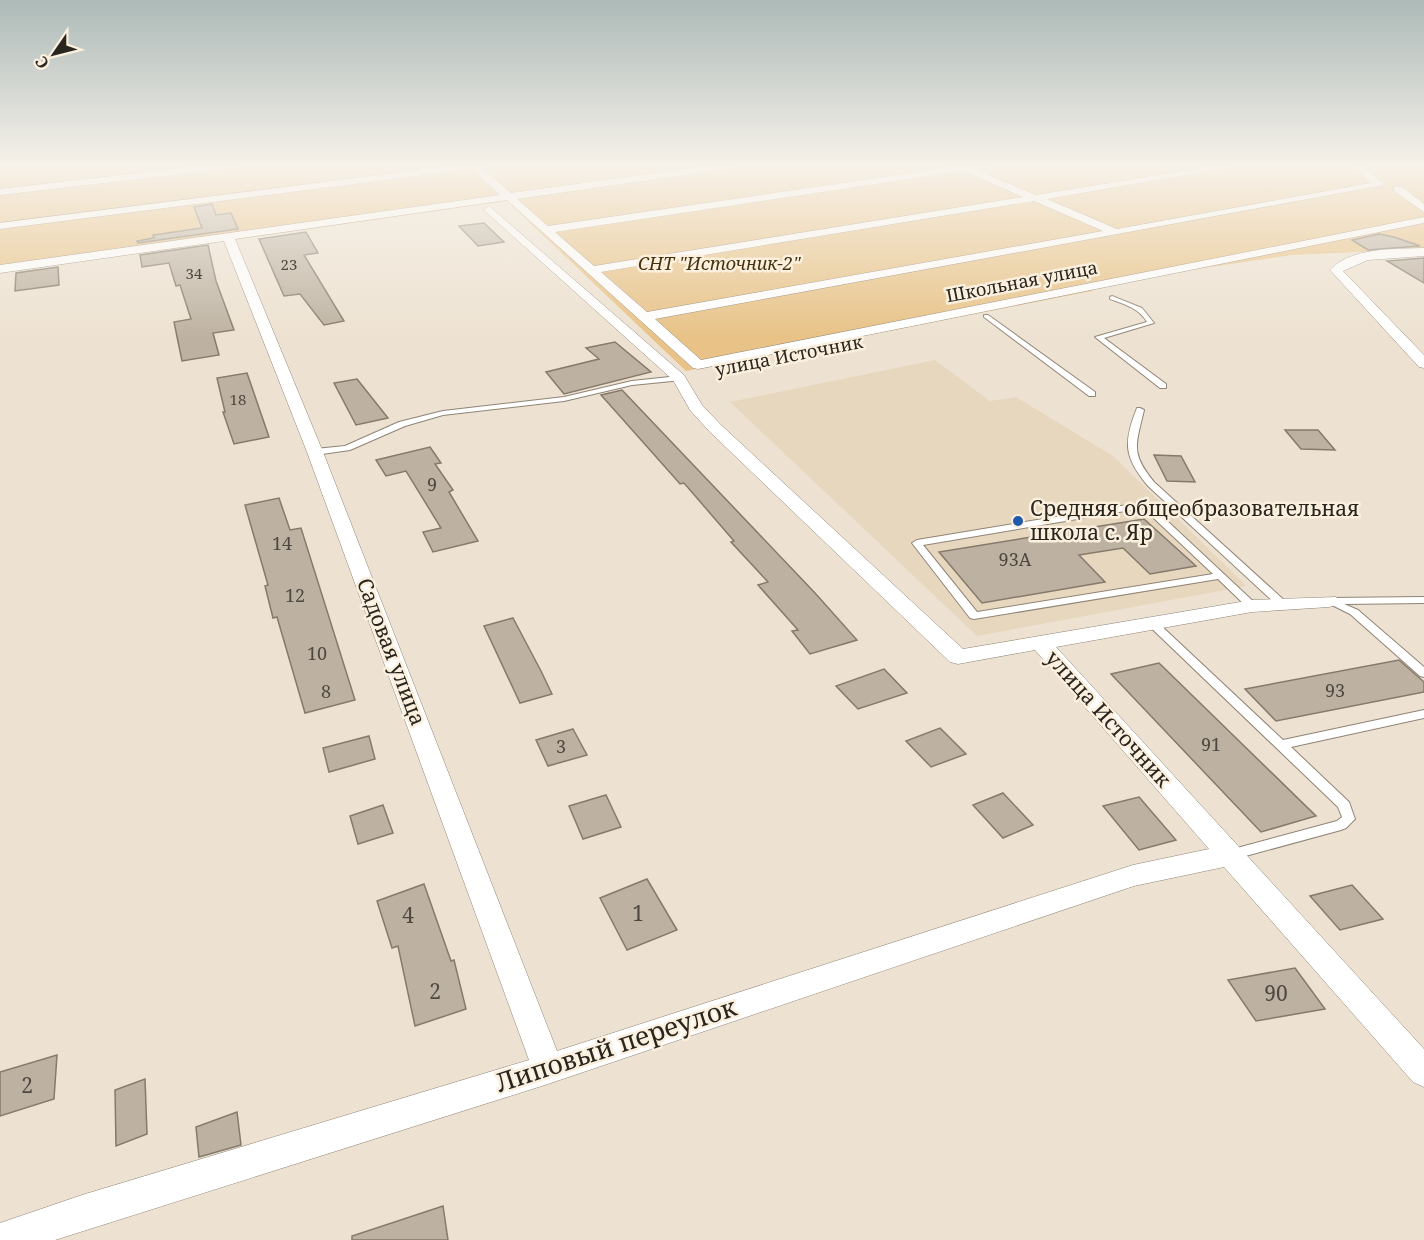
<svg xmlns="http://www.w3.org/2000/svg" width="1424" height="1240" font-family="'Noto Serif',serif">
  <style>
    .built { fill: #e7d7bf }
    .green { fill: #e8c286 }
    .building { fill: #bdb2a1; stroke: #857a6b; stroke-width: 1.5 }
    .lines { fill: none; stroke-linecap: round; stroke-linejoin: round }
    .lane-casing { stroke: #8f8475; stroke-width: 2 }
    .street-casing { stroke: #8f8475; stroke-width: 1 }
    .lane { fill: #fff; fill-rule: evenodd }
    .street { fill: #fff; fill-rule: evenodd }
    .poi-dot { fill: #215aac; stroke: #fbefde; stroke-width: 2 }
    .labels { text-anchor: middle; stroke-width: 5; stroke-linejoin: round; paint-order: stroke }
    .far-number-label { font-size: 15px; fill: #4e4840 }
    .far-park-label { font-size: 18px; font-style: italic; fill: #48330f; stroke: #fbefde }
    .far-street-label { font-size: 18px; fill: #29251f; stroke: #fbefde }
    .number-label { font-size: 18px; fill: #4e4840 }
    .poi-label { font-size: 21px; fill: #29251f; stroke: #fbefde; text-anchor: start }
    .street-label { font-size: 21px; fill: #29251f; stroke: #fbefde }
    .near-number-label { font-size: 21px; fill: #4e4840 }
    .near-street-label { font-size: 26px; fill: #29251f; stroke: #fbefde }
  </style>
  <rect width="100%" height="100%" fill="#ede2d1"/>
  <path class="built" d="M935,360L990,401L1016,397L1113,456L1247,586L977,636L730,402Z"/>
  <path class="green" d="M0,165H1424V249L1292,255L1100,283L1092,291L686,371L507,201L0,273Z"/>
  <g class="building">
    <path d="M212,204L216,215L231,213L238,229L138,243L137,241L154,238L153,235L202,228L194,207Z"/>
    <path d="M484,223L504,242L478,246L459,226Z"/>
    <path d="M306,232L318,253L304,255L344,321L324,325L300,294L284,296L259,239Z"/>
    <path d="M1379,234L1394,237L1420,246L1368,250L1352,240Z"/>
    <path d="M208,245L216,281L234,330L213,333L219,355L182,361L174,322L191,319L180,285L176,286L169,263L142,267L140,255Z"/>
    <path d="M1424,258V283L1387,261Z"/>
    <path d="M58,267L59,285L15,291L16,273Z"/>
    <path d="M615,342L651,372L564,394L546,372L599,359L586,348Z"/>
    <path d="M247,373L269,437L234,444L223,412H225L217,378Z"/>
    <path d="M357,379L388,418L356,425L334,383Z"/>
    <path d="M622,390L815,593L857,640L810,654L792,631L798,630L758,585L768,582L731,542L734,541L684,483L680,484L674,477L601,395Z"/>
    <path d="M1285,430H1318L1335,450L1301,449Z"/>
    <path d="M430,447L441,463L435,464L453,490L449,492L478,541L433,552L423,532L441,528L406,471L386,476L376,460Z"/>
    <path d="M1154,455L1181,456L1195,482L1167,481Z"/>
    <path d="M279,498L290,530L301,528L355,700L305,713L277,617L273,618L265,586L268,585L245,505Z"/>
    <path d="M1144,519L1196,566L1150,574L1123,548L1079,555L1105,582L982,603L939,552Z"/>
    <path d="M513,618L541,671L552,694L520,703L484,626Z"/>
    <path d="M1399,660L1424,682V692L1276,721L1245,689Z"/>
    <path d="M1159,663L1316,816L1261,832L1111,674Z"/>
    <path d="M884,669L907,693L858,709L836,686Z"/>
    <path d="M940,728L966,754L931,767L906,741Z"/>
    <path d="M573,729L587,755L548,766L536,740Z"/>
    <path d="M369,736L375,759L329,772L323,748Z"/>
    <path d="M1003,793L1033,825L1003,838L973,805Z"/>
    <path d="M606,795L621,827L583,839L569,806Z"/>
    <path d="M1139,797L1176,840L1139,850L1103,806Z"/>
    <path d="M383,805L393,833L358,844L350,816Z"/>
    <path d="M647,879L677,930L627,950L600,898Z"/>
    <path d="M424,884L451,961L454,960L466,1009L415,1026L398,946L392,948L377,901Z"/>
    <path d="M1352,885L1383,919L1340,930L1310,896Z"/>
    <path d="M1295,968L1325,1009L1256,1021L1228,980Z"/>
    <path d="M57,1055L54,1099L0,1116V1072Z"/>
    <path d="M145,1079L147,1134L116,1146L115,1090Z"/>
    <path d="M237,1112L241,1145L199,1157L196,1127Z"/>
    <path d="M443,1206L448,1240H352V1236Z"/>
  </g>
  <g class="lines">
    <defs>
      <g id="lane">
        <path d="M1112,296L1142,308L1154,323L1104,338L1166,384V388H1160L1095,337L1147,322C1139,308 1124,304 1110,299V297Z"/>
        <path d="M984,315H988L1095,392V396H1089L984,317Z"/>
        <path d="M679,376L683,378L682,380L632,385L564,401L443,415L405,426L350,450L315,455L311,452L315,449L345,446L399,422L443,411L564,397L632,381Z"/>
        <path d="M1137,408H1140L1144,410C1136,445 1130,453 1154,482L1285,601L1286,603L1285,605H1277L1148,486C1124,457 1123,443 1137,408Z"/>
        <path d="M1145,502L1148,503L1256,604L1257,606L1256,608H1248L1218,579L974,619L970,618L912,543L917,540ZM1143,508L1213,574L977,612L923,545Z"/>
        <path d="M1424,597V603L1344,604L1358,610L1424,667V677L1420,676L1350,614L1324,601L1329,598Z"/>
        <path d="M1151,619L1155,620L1283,740L1424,710V718L1291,747L1349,802L1355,819L1346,828L1341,830L1231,860L1226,859L1224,855L1226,851L1337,821L1342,817L1338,807L1147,624L1146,622L1147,620Z"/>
      </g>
      <g id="street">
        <path d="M209,165H239L234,168L0,195V189Z"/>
        <path d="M460,165H488L482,168L511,193L714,165H739L734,168L517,199L548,226L967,165H992L976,170L1036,195L1221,165H1244L1047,199L1117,229L1371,183L1352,165H1363L1384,185L655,319L701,360L1424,217V223L698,369L693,368L507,200L235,239L323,452L557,1051L1133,865L1209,849L1035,650L958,664L950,662L709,431L690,410L673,380L485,211L484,209L489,206L684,375L702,405L721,425L963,649L1252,600L1336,597L1339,601L1336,605L1329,607L1252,612L1056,647L1424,1049V1087L1413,1082L1224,867L1134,886L548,1084L55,1240H0V1223L3,1222L82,1195L529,1060L307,452L224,241L0,273V265L500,195L472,169L0,229V223ZM963,171L1023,197L594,266L555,232ZM1034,201L1103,231L647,312L601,272Z"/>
        <path d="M1394,187H1402L1424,204V212L1394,191Z"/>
        <path d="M1424,248V256L1368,260L1343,271L1424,355V368L1419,367L1330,270C1351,247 1395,249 1424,248Z"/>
      </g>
    </defs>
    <use href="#lane" class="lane-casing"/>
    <use href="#street" class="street-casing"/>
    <use href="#lane" class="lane"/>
    <use href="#street" class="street"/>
  </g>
  <linearGradient id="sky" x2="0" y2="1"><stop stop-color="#adbab8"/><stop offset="0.49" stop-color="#f7f2ea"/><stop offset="1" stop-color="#f7f2ea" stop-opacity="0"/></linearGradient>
  <rect width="1424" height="339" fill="url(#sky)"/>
  <circle class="poi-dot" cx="1018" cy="521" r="6"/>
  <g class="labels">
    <g class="far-number-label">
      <text x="289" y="270">23</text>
      <text x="194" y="279">34</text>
      <text x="238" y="405">18</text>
    </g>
    <g class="far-park-label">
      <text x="719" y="270">СНТ "Источник-2"</text>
    </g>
    <g class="far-street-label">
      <text transform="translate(1022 282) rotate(-11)" y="6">Школьная улица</text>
      <text transform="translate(789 356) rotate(-11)" y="6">улица Источник</text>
    </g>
    <g class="number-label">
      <text x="432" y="491">9</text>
      <text x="282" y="550">14</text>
      <text x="1015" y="566">93А</text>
      <text x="295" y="602">12</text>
      <text x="317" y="660">10</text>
      <text x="1335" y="697">93</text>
      <text x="326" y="698">8</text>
      <text x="1211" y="751">91</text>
      <text x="561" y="753">3</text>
    </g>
    <g class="poi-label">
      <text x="1030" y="516">Средняя общеобразовательная<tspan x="1030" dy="24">школа с. Яр</tspan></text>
    </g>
    <g class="street-label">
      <text transform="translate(391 652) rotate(69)" y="7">Садовая улица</text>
      <text transform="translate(1108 719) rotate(48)" y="7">улица Источник</text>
    </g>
    <g class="near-number-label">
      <text x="638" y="921">1</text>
      <text x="408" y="923">4</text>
      <text x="435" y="999">2</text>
      <text x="1276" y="1001">90</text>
      <text x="27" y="1093">2</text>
    </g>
    <g class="near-street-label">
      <text transform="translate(616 1045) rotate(-18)" y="9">Липовый переулок</text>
    </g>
  </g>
  <g transform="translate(54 54) rotate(235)" stroke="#fbefde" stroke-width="4.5" paint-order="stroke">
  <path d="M0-4.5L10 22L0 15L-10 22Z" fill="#29251f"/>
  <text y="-9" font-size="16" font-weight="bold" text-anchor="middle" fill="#29251f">С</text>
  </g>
</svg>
